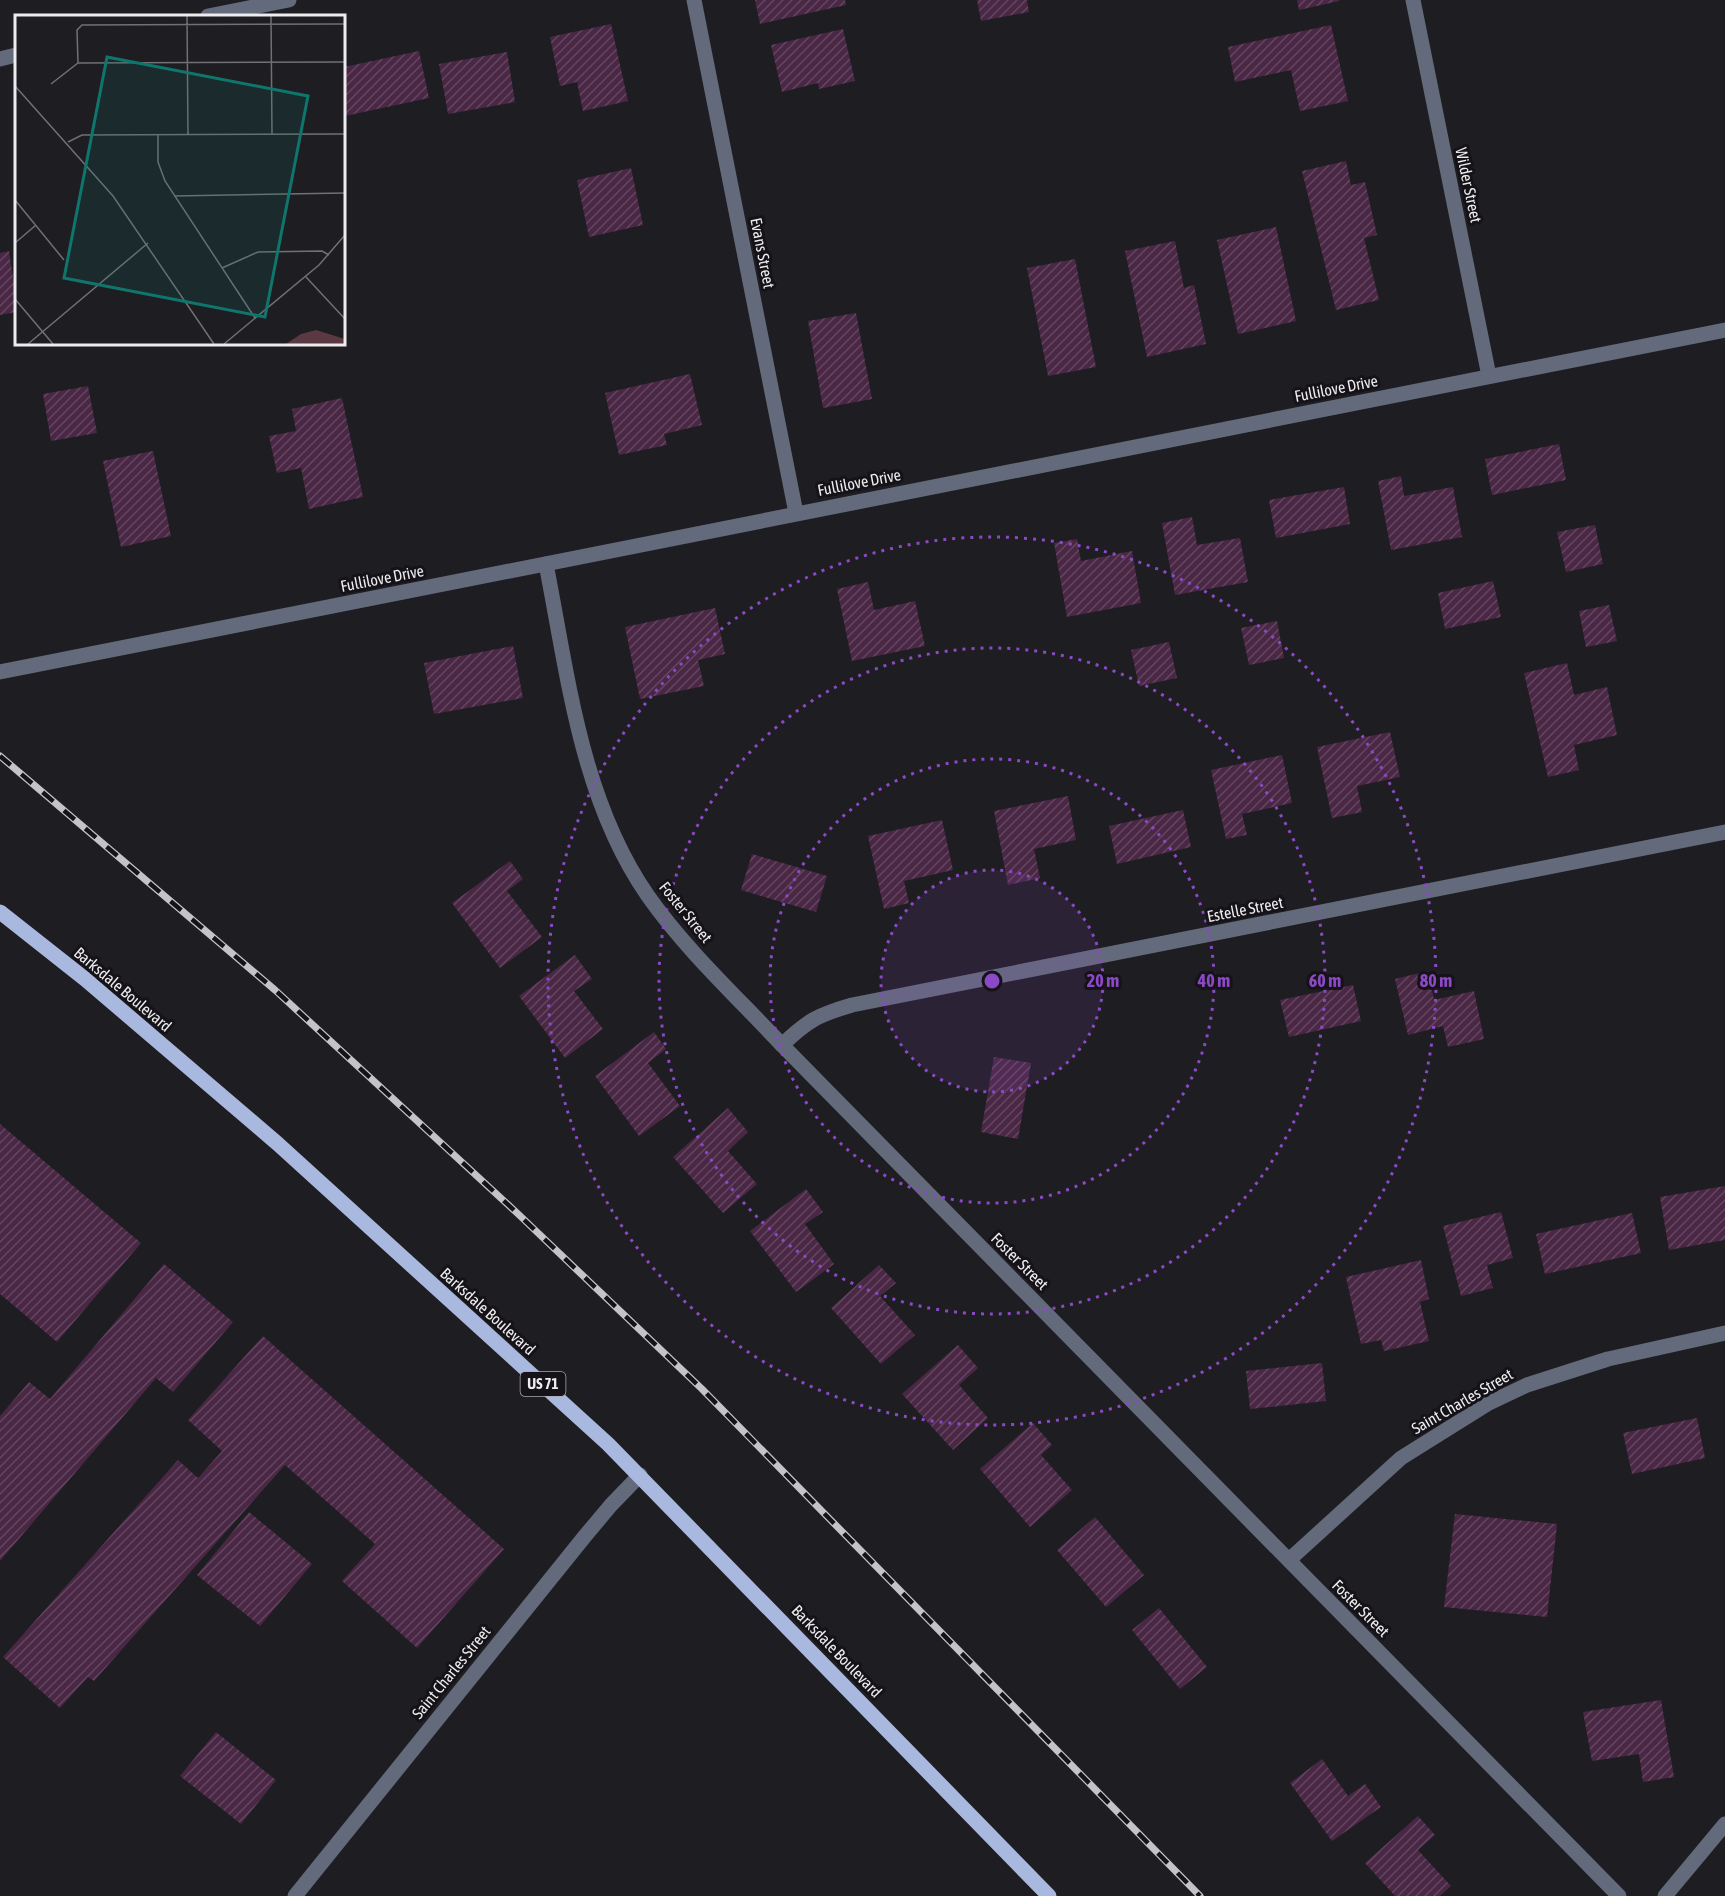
<svg xmlns="http://www.w3.org/2000/svg" width="1725" height="1896" font-family="'Asap Condensed',sans-serif">
  <style>
    .building { fill: url(#building-hatch) }
    .lines { fill: none; stroke-linecap: round; stroke-linejoin: round }
    .street { stroke: #636a7c; stroke-width: 15 }
    .primary { stroke: #a9b8de; stroke-width: 15 }
    .rail-casing { stroke: #c4c3c6; stroke-width: 7 }
    .rail { stroke: #151318; stroke-width: 4.5; stroke-dasharray: 14; stroke-linecap: butt }
    .ring { fill: none; stroke: #8c49c6; stroke-width: 3; stroke-dasharray: 3 6 }
    .labels { text-anchor: middle; stroke-width: 6; stroke-linejoin: round; paint-order: stroke }
    .shield { fill: #151318; stroke: #acabae; stroke-width: 1.5 }
    .shield-label { font-size: 15px; font-weight: bold; fill: #edecef }
    .street-label { font-size: 16px; fill: #edecef; stroke: #151318 }
    .inset-road { fill: none; stroke: #717073; stroke-width: 1.5 }
    .view { fill: #0f766e; fill-opacity: 0.15; stroke: #0f766e; stroke-width: 3 }
    .inset-edge { fill: none; stroke: #edecef; stroke-width: 3 }
    .centre { fill: #8c49c6; stroke: #151318; stroke-width: 3 }
    .ring-label { font-size: 18px; text-anchor: middle; font-weight: bold; fill: #8c49c6; stroke: #151318; stroke-width: 6; stroke-linejoin: round; paint-order: stroke }
  </style>
  <defs>
    <pattern id="building-hatch" width="6" height="6" patternUnits="userSpaceOnUse" patternTransform="scale(1.5)"><rect width="6" height="6" fill="#492745"/><path d="M-1 1l2-2M0 6l6-6M5 7l2-2" fill="none" stroke="#644660"/></pattern>
  </defs>
  <rect width="100%" height="100%" fill="#1e1d21"/>
  <g class="building">
    <path d="M755,0H845L846,5L760,24Z"/>
    <path d="M977,0H1027L1029,12L981,21Z"/>
    <path d="M1297,0H1339V1L1299,10Z"/>
    <path d="M611,24L628,101L583,111L577,82L560,86L550,37Z"/>
    <path d="M1331,25L1348,101L1300,111L1291,70L1235,82L1228,47Z"/>
    <path d="M843,29L855,81L819,89L818,83L782,92L771,45Z"/>
    <path d="M419,51L429,98L345,116L344,107V67Z"/>
    <path d="M507,52L515,102L448,114L439,64Z"/>
    <path d="M1346,161L1351,185L1365,182L1377,235L1364,238L1379,300L1336,310L1302,171Z"/>
    <path d="M631,168L643,225L589,237L577,180Z"/>
    <path d="M1276,227L1296,321L1238,334L1217,240Z"/>
    <path d="M1175,241L1184,288L1194,285L1206,344L1147,357L1125,251Z"/>
    <path d="M9,251L16,298V312L0,315V253Z"/>
    <path d="M1075,259L1096,367L1048,376L1027,268Z"/>
    <path d="M856,313L872,399L823,408L808,321Z"/>
    <path d="M690,374L702,425L664,434L667,445L619,455L605,393Z"/>
    <path d="M88,386L97,433L51,441L43,394Z"/>
    <path d="M342,398L363,497L309,509L301,468L277,473L269,436L296,431L292,409Z"/>
    <path d="M1559,444L1566,480L1492,495L1485,459Z"/>
    <path d="M153,451L171,536L121,547L103,461Z"/>
    <path d="M1401,476L1404,496L1453,487L1462,537L1391,550L1378,481Z"/>
    <path d="M1344,487L1350,524L1276,538L1269,500Z"/>
    <path d="M1192,517L1197,545L1240,538L1248,582L1175,595L1162,523Z"/>
    <path d="M1595,525L1603,564L1566,572L1557,532Z"/>
    <path d="M1077,539L1081,561L1132,551L1141,603L1067,617L1054,543Z"/>
    <path d="M1493,581L1501,617L1445,629L1438,593Z"/>
    <path d="M868,582L874,610L915,601L925,646L852,661L837,589Z"/>
    <path d="M1609,605L1617,641L1586,647L1579,611Z"/>
    <path d="M715,608L725,654L698,660L704,686L640,699L625,627Z"/>
    <path d="M1277,621L1284,658L1249,665L1241,628Z"/>
    <path d="M1169,642L1177,678L1139,686L1131,650Z"/>
    <path d="M513,646L523,698L434,714L424,663Z"/>
    <path d="M1567,663L1574,695L1607,687L1617,735L1574,745L1579,770L1548,777L1524,673Z"/>
    <path d="M1390,732L1400,777L1357,786L1362,812L1332,818L1317,747Z"/>
    <path d="M1282,755L1292,803L1242,814L1247,835L1226,839L1211,770Z"/>
    <path d="M1068,796L1076,840L1034,849L1040,878L1008,885L994,811Z"/>
    <path d="M1183,810L1191,847L1117,864L1109,826Z"/>
    <path d="M942,820L953,870L904,881L909,903L884,909L868,836Z"/>
    <path d="M752,854L827,876L816,912L741,890Z"/>
    <path d="M510,861L523,879L507,891L542,937L500,968L452,903Z"/>
    <path d="M575,955L592,979L574,991L603,1029L565,1058L519,996Z"/>
    <path d="M1428,971L1434,1000L1474,991L1484,1039L1448,1047L1443,1026L1408,1035L1395,979Z"/>
    <path d="M1353,985L1361,1021L1289,1037L1280,1000Z"/>
    <path d="M654,1032L666,1049L648,1063L680,1106L639,1136L595,1076Z"/>
    <path d="M994,1057L1031,1063L1018,1139L981,1132Z"/>
    <path d="M728,1108L748,1132L728,1151L757,1184L723,1213L673,1157Z"/>
    <path d="M0,1124L141,1243L57,1342L0,1294Z"/>
    <path d="M1725,1186V1240L1669,1250L1660,1197Z"/>
    <path d="M806,1189L823,1212L805,1224L834,1264L796,1292L750,1231Z"/>
    <path d="M1501,1212L1513,1258L1487,1265L1493,1288L1461,1296L1443,1226Z"/>
    <path d="M1632,1213L1641,1253L1545,1274L1536,1234Z"/>
    <path d="M1421,1260L1429,1299L1420,1302L1429,1341L1384,1351L1381,1340L1361,1344L1346,1277Z"/>
    <path d="M164,1264L233,1322L173,1392L156,1378L0,1561V1416L29,1382L50,1399Z"/>
    <path d="M879,1265L896,1283L880,1296L915,1335L881,1364L831,1308Z"/>
    <path d="M263,1336L504,1549L417,1648L342,1581L375,1544L285,1465L94,1681L88,1677L60,1708L3,1657L178,1460L198,1478L222,1451L188,1420Z"/>
    <path d="M958,1345L978,1368L959,1385L988,1418L953,1450L902,1394Z"/>
    <path d="M1322,1363L1326,1401L1250,1409L1246,1371Z"/>
    <path d="M1697,1418L1705,1458L1632,1474L1623,1433Z"/>
    <path d="M1033,1423L1052,1445L1041,1455L1072,1490L1030,1527L980,1469Z"/>
    <path d="M249,1512L312,1564L260,1626L197,1575Z"/>
    <path d="M1455,1514L1557,1524L1547,1617L1444,1607Z"/>
    <path d="M1095,1517L1144,1575L1106,1607L1057,1550Z"/>
    <path d="M1159,1608L1207,1667L1180,1689L1132,1630Z"/>
    <path d="M1661,1700L1674,1777L1643,1782L1639,1754L1592,1761L1583,1712Z"/>
    <path d="M216,1732L276,1780L241,1824L180,1776Z"/>
    <path d="M1322,1759L1348,1796L1365,1784L1381,1807L1332,1841L1290,1783Z"/>
    <path d="M1418,1816L1435,1835L1418,1850L1451,1886L1440,1896H1395L1365,1863Z"/>
  </g>
  <g class="lines">
    <g class="street">
      <path d="M694,0L796,513"/>
      <path d="M1413,0L1489,376"/>
      <path d="M208,16L289,0"/>
      <path d="M0,59L16,55"/>
      <path d="M546,564C568,676 581,800 648,896C686,950 737,997 782,1045L1619,1896"/>
      <path d="M0,672L1725,330"/>
      <path d="M782,1045C808,1020 818,1015 852,1005L1725,832"/>
      <path d="M1289,1560L1401,1458L1489,1403L1527,1385L1608,1359L1725,1333"/>
      <path d="M295,1896L585,1536L611,1505L640,1475"/>
      <path d="M1665,1896L1725,1824"/>
    </g>
    <path class="primary" d="M0,912L85,979L278,1144L608,1444L1049,1896"/>
    <defs>
      <path id="rail" d="M0,756L275,990L516,1212L702,1389L1200,1896"/>
    </defs>
    <use href="#rail" class="rail-casing"/>
    <use href="#rail" class="rail"/>
  </g>
  <circle cx="992" cy="981" r="111" fill="#8c49c6" fill-opacity=".12"/>
  <g class="ring">
    <circle cx="992" cy="981" r="111"/>
    <circle cx="992" cy="981" r="222"/>
    <circle cx="992" cy="981" r="333"/>
    <circle cx="992" cy="981" r="444"/>
  </g>
  <g class="labels">
    <rect class="shield" x="520.5" y="1372" width="45" height="24" rx="4.5"/>
    <g class="shield-label">
      <text x="543" y="1389">US 71</text>
    </g>
    <g class="street-label">
      <text transform="translate(1469 185) rotate(78)" y="6">Wilder Street</text>
      <text transform="translate(763 253) rotate(79)" y="6">Evans Street</text>
      <text transform="translate(1336 388) rotate(-11)" y="6">Fullilove Drive</text>
      <text transform="translate(859 482) rotate(-11)" y="6">Fullilove Drive</text>
      <text transform="translate(382 578) rotate(-11)" y="6">Fullilove Drive</text>
      <text transform="translate(1245 909) rotate(-11)" y="6">Estelle Street</text>
      <text transform="translate(686 912) rotate(51)" y="6">Foster Street</text>
      <text transform="translate(123 989) rotate(40)" y="6">Barksdale Boulevard</text>
      <text transform="translate(1020 1261) rotate(45)" y="6">Foster Street</text>
      <text transform="translate(488 1311) rotate(42)" y="6">Barksdale Boulevard</text>
      <text transform="translate(1462 1401) rotate(-30)" y="6">Saint Charles Street</text>
      <text transform="translate(1361 1608) rotate(45)" y="6">Foster Street</text>
      <text transform="translate(837 1651) rotate(46)" y="6">Barksdale Boulevard</text>
      <text transform="translate(451 1672) rotate(-51)" y="6">Saint Charles Street</text>
    </g>
  </g>
  <g transform="translate(15 15)">
    <rect width="330" height="330" fill="#1e1d21"/>
    <path d="M301,315L330,324V329H271L286,319Z" fill="#5a3942"/>
    <path class="inset-road" d="M172,1L173,120M256,1L257,119M63,48L62,15L67,10L330,9M36,69L63,48L330,47M0,71L98,181L199,329M143,120V147L150,166L240,303M53,127L67,120L330,119M159,181L330,178M0,185L49,245M0,228L21,210M207,253L243,237L307,236L314,240M291,262L330,304M0,284L38,329M13,329L133,228M209,329L304,250L330,220"/>
    <path class="view" d="M92,42L293,81L250,302L49,263Z"/>
    <rect width="330" height="330" class="inset-edge"/>
  </g>
  <circle cx="992" cy="981" r="9" class="centre"/>
  <g class="ring-label">
    <text x="1103" y="987">20 m</text>
    <text x="1214" y="987">40 m</text>
    <text x="1325" y="987">60 m</text>
    <text x="1436" y="987">80 m</text>
  </g>
</svg>
